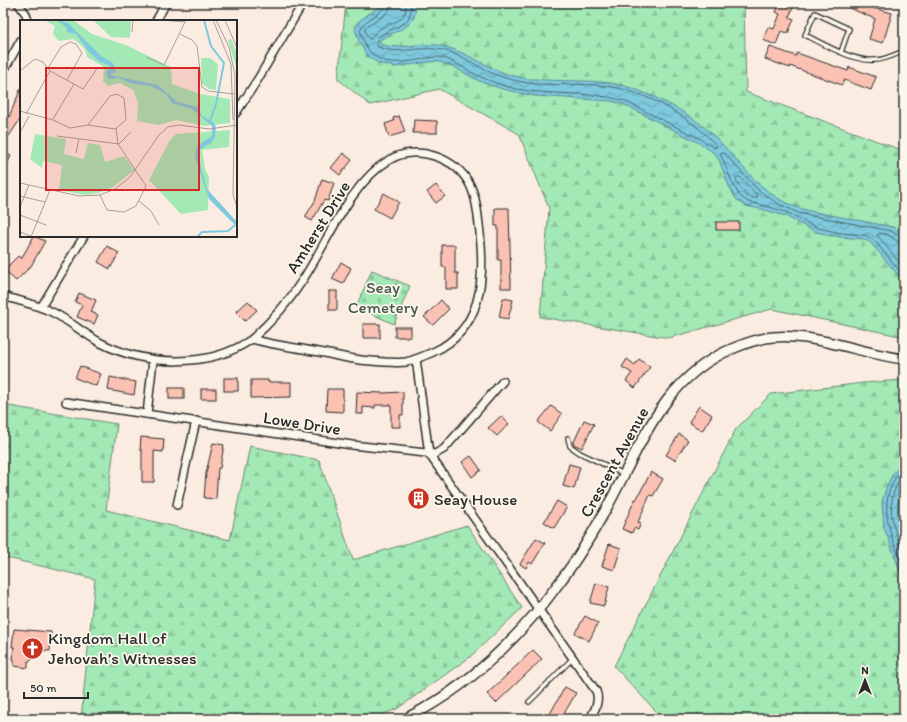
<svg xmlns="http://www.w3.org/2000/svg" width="907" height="722" font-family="Itim,sans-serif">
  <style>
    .forest { fill: url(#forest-firs); stroke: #678a70 }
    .cemetery { fill: url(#cemetery-stones); stroke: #678a70 }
    .water { fill: url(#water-waves); stroke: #5d8a96 }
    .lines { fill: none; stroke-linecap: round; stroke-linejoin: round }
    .shore { stroke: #4c6a73; stroke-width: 1 }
    .building { fill: #fbc2b3; stroke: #2b2b2b }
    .lane-casing { stroke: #2b2b2b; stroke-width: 6 }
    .street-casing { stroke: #2b2b2b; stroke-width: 10 }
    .secondary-casing { stroke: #2b2b2b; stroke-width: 12 }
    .lane { stroke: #fbf7ec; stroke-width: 3.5 }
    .street { stroke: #fbf7ec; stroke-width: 7 }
    .secondary { stroke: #fbf7ec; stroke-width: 9 }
    .labels { text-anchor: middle; stroke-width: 3.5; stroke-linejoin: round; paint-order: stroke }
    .street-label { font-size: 17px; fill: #2b2b2b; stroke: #fbf7ec }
    .park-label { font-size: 17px; fill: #495a4e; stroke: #fbf7ec }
    .poi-label { font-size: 17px; fill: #2b2b2b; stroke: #fbf7ec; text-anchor: start }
    .inset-river { fill: none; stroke: #7ec9de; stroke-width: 2 }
    .inset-road { fill: none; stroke: #a89f98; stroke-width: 1 }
    .view { fill: #d62828; fill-opacity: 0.15; stroke: #d62828; stroke-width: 2 }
    .inset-edge { fill: none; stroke: #2b2b2b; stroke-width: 2 }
  </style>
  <defs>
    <pattern id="forest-firs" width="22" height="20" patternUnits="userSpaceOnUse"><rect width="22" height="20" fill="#a3e9b5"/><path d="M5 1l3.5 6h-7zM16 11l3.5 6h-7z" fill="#8cc89c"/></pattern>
    <pattern id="cemetery-stones" width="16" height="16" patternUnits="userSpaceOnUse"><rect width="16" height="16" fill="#a3e9b5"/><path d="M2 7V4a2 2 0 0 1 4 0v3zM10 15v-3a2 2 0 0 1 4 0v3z" fill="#8cc89c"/></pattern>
    <pattern id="water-waves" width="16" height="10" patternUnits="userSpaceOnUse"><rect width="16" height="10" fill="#7ec9de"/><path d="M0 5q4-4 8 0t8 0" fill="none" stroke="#67a3b4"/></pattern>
  </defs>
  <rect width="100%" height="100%" fill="#fbece1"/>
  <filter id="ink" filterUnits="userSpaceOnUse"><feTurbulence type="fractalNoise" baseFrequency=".025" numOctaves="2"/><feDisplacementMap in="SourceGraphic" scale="8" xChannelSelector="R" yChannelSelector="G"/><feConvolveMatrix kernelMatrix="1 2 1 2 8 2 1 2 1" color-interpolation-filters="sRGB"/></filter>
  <g filter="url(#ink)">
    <g class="forest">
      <path d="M346,3H744L746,92L904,151V337L772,309L669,338L540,317L549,208L519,134L439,89L370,105L338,79Z"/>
      <path d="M904,380V719H663L614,666L736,429L771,394L863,383Z"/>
      <path d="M3,405L117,424L106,510L230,540L250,446L319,460L353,560L467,525L522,608L470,657L397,709L370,719H81L95,579L3,557Z"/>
    </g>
    <path class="cemetery" d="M372,270L410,286L394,324L356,307Z"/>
    <g class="water">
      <path d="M383,3H415C419,29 396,29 380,40V44C398,51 418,42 437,45C465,49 489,71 518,77C524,79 530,79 536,79C571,83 604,77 637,90C663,100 689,113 710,132C734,154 751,182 779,199C798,210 815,212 836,216C855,220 874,223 893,227L902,233L904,237V282L870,242L863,239L840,237L816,232L785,216L765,210L746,206L736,199L728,184L719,160L714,153L701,144L623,104L611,101L534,96L502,89L479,81L452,66L436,61L394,67L378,63L367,56L359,41L355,30L359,21L381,6Z"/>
      <path d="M904,461V582L884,527L882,502L887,485L893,474Z"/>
    </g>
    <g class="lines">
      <g class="shore">
        <path d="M386,3C385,14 365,17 360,30C369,64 387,65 418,60C424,59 431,57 437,57C453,58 466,71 481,77C487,80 494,82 501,85C541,98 585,89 625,101L702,140L714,148L716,147V145C688,114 638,87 596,85C570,83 543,87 517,81C508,79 499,76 491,73C473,64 455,50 435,49C416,47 396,55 378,47L376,43L378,37C394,25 413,28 411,3"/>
        <path d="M391,3C390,15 375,21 366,27L365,31L369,39H371C380,19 408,29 406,3"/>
        <path d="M737,177H740L757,195V198C746,199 741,189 736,180Z"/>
        <path d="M904,238L901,237L891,231L798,213L777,203L758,190L724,153H720L732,182L739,195L748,202L766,206L786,212L818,228L841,233L865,235L873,239L904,276"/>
        <path d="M904,243L898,242L889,235L879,233L877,235L904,268"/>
        <path d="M904,466C873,502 890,532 904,570"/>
        <path d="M904,474C882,502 893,526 904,556"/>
        <path d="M904,485C894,505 897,518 904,538"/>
      </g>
    </g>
    <g class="building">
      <path d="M780,3H795L789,17L794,19L788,33L781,31L776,45L763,40L768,27L774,29L780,14L776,12Z"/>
      <path d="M838,3H872L870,7L892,13L883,43L869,39L875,19Z"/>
      <path d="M770,47L796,56L797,53L848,71L849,67L876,77L871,90L844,80L842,85L790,66V68L765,59Z"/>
      <path d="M21,88V118L9,136L3,132V123L8,116L9,117Z"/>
      <path d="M399,116L405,132L389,137L385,124L394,121L393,118Z"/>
      <path d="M414,120L437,121V133H413Z"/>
      <path d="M3,152L11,156L3,172Z"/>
      <path d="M343,153L352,160L340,175L331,168Z"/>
      <path d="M322,179L334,183L328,201L324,200L312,221L305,217L315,201Z"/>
      <path d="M436,185L445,196L436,203L427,192Z"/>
      <path d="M384,193L399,202L390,218L374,209Z"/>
      <path d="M495,208H509L511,288H501V260H498V226H495Z"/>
      <rect x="716" y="222" width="23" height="8"/>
      <path d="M34,236L45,241L31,266L16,281L4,270L18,256L21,259Z"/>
      <path d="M442,245H455V273H458V289H446V267H442Z"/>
      <path d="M107,246L119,253L110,269L98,262Z"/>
      <path d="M341,262L351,268L343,284L332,279Z"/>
      <rect x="329" y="291" width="8" height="19"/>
      <path d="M79,293L96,300L91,312L98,315L94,324L77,317L82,305L75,302Z"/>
      <path d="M503,298L513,300L508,319L499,317Z"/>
      <path d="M441,300L449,309L433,325L424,317Z"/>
      <path d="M248,301L257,310L245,321L236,312Z"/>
      <rect x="363" y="324" width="17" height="14"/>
      <rect x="395" y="327" width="16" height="10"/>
      <path d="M627,359L635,365L639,359L650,367L635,388L626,381L632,373L622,367Z"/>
      <path d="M80,366L101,374L96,386L75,378Z"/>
      <path d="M110,377L136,382L134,395L108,390Z"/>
      <rect x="224" y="378" width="14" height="13"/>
      <path d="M251,380H268V382H291V397L251,398Z"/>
      <rect x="169" y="388" width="15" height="11"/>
      <rect x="201" y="389" width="15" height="10"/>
      <path d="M327,389H343V412L326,411Z"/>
      <path d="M357,392L383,393L403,392V415H400V427H391V405H375V408L363,407V414H356Z"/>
      <path d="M551,406L562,414L550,431L538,422Z"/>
      <path d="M699,406L712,415L702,431L689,422Z"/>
      <path d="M501,416L509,424L497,436L488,428Z"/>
      <path d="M584,420L594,424L582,448L573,444Z"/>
      <path d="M679,434L688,440L675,460L666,455Z"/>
      <path d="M141,437L164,439L163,452L154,451V482H142V450H140Z"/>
      <path d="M213,443L224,445L220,468H218L216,499L204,498L206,473Z"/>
      <path d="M471,456L481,470L472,477L462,462Z"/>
      <path d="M569,464L580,467L574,489L563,486Z"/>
      <path d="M651,472L663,479L653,496L650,495L638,522L641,523L638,530L634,528L632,533L622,529L635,499L636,500Z"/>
      <rect x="413" y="492" width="10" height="15"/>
      <path d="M557,501L567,507L554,528L544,522Z"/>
      <path d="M536,538L545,543L532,564L529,562L526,568L520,564Z"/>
      <path d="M609,544L621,548L614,570L602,566Z"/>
      <path d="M596,583L609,587L604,606L590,603Z"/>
      <path d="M585,616L598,623L589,641L575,633Z"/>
      <path d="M14,629L51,632L50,651L32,650L31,661H28V668L14,666V659H13L14,647H12Z"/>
      <path d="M533,650L542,659L496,703L487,694Z"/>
      <path d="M565,687L576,693L561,719H547Z"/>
    </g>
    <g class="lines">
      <defs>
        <g id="lane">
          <path d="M841,52L849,29L815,13L805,35C824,44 853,62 875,60C885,60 894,55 904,51"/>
          <path d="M568,438L570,446L580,453L624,474"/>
          <path d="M529,702L573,658"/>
        </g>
        <g id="street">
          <path d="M18,3L26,14L28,21"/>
          <path d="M156,21L166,3"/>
          <path d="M3,72L21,40"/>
          <path d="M236,113L258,79L303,3"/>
          <path d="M3,296C20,301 37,305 52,312C70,321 84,334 101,343C146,366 209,369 252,339C272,345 293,347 313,351C327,353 340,357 354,359C364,361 375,361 385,362C392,362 399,363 406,362C415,360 424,356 433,352C482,330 485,280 480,233C478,217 477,199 470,185C456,157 416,144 389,160C349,184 327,244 302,281C288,303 271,322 252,339"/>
          <path d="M41,307L84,236"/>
          <path d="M416,359L429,454L596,691C600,700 595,710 590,719"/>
          <path d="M66,402L352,445L435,454L444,449L503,381"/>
          <path d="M147,414L153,360"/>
          <path d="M177,505L196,421"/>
        </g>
        <g id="secondary">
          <path d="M3,718L6,719"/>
          <path d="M405,719C468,688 521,636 562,579C581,554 597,526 612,498C643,439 667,375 734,348C746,343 760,338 773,337C816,333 862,354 904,359"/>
        </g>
      </defs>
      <use href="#lane" class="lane-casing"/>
      <use href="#street" class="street-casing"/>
      <use href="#secondary" class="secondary-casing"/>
      <use href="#lane" class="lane"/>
      <use href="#street" class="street"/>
      <use href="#secondary" class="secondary"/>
    </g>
  </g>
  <defs>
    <symbol id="building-disc" viewBox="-11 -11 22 22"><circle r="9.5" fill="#c8321e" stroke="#fbf7ec"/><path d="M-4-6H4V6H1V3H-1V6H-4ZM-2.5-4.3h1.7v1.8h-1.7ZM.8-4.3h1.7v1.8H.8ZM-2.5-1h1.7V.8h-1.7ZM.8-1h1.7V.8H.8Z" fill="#fff"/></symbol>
    <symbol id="church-disc" viewBox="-11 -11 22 22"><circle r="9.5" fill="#c8321e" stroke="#fbf7ec"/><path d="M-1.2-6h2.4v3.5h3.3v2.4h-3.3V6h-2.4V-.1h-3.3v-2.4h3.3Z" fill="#fff"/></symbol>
  </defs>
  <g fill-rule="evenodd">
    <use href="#building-disc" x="406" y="486" width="25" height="25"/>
    <use href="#church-disc" x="20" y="636" width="25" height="25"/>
  </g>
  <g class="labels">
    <g class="street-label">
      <text transform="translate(318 227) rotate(-58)" y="6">Amherst Drive</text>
      <text transform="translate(302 423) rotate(9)" y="6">Lowe Drive</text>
      <text transform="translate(614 462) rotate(-61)" y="6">Crescent Avenue</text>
    </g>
    <g class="park-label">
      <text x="383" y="293">Seay<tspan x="383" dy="20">Cemetery</tspan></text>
    </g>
    <g class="poi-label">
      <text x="434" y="505">Seay House</text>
      <text x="48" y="644">Kingdom Hall of<tspan x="48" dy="20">Jehovah’s Witnesses</tspan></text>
    </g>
  </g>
  <g transform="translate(20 20)">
    <rect width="217" height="217" fill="#fbece1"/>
    <path d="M24,0H53L72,14L106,25L151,47L152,64L180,74L210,79V103L185,106L156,100L139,105L117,101L118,83L113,70L100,63L88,66L83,61L84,47L67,37L65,29L54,19L39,21L33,14L35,6ZM211,19L217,33V50L208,20ZM181,38H190L198,44L196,70L189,69L182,63ZM210,110L209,127L182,130L185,149L189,157L188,190L161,194L129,160L150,120L156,114ZM15,114L46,119L44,134L64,139L68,123L80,125L85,142L104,136L114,150L93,167L78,173L65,175L39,170L42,145L23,141L22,148L10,139Z" fill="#a3e9b5"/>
    <path d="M73,0H111L110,18L91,17Z" fill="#a3e9b5"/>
    <path d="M36,0L48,3L81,36L93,43L96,51L90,55L138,65L157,82L178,87L182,96L193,102L196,107L195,117L191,123L179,130V140L187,169L217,202V207L189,179L175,137L177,126L192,116V106L172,89L152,83L146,74L131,66L110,63L99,58L89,59L86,53L90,46L79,41L68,31L56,14L47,12L46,7Z" fill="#7ec9de"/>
    <path class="inset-river" d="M184,0L191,26L204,43L196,84L190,101M177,217L182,212L208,211L215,205"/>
    <path class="inset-road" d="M141,0L165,2M193,0L211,44L213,100M196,0L209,27L215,55L213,175L217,187M205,0L217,28M112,12L113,0M160,14L172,20L177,26L182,67L188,71L214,74M126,37L144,45L166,0M28,48L41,27L50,22L56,24L62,33L47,60M0,51L15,39L23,42L30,51L6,94M30,51L63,69L78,47M0,91L33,100L50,108L68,105L95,109L106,100L104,78L97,74L90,76L68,105M33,99L54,64M0,113L9,96M37,116L99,124L111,112M56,133L59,119M0,163L59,176L80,175L95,169L110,157L139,115L148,107L159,105L189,109L217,105M80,175L87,190L104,192L116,186L126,166L98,124L96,108M0,176L25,182M119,181L131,191L139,205M0,187L9,165M0,195L26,205M0,212L13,217M11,217L30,170"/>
    <path class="view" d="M26,48H179V170H26Z"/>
    <rect width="217" height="217" class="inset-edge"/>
  </g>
  <rect width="907" height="722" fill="none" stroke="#fbf7ec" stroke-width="16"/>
  <rect x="8" y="8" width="891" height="706" fill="none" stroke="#2b2b2b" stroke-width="1.5" filter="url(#ink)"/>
  <g transform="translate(865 680)" stroke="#fbf7ec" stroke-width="3" paint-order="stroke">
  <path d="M0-3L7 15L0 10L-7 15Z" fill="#2b2b2b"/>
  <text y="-6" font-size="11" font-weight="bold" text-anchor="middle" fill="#2b2b2b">N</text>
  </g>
  <path d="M24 692v6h64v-6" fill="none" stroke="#2b2b2b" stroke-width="2"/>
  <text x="30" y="692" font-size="12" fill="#2b2b2b" stroke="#fbf7ec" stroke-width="3" paint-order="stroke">50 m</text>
</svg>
